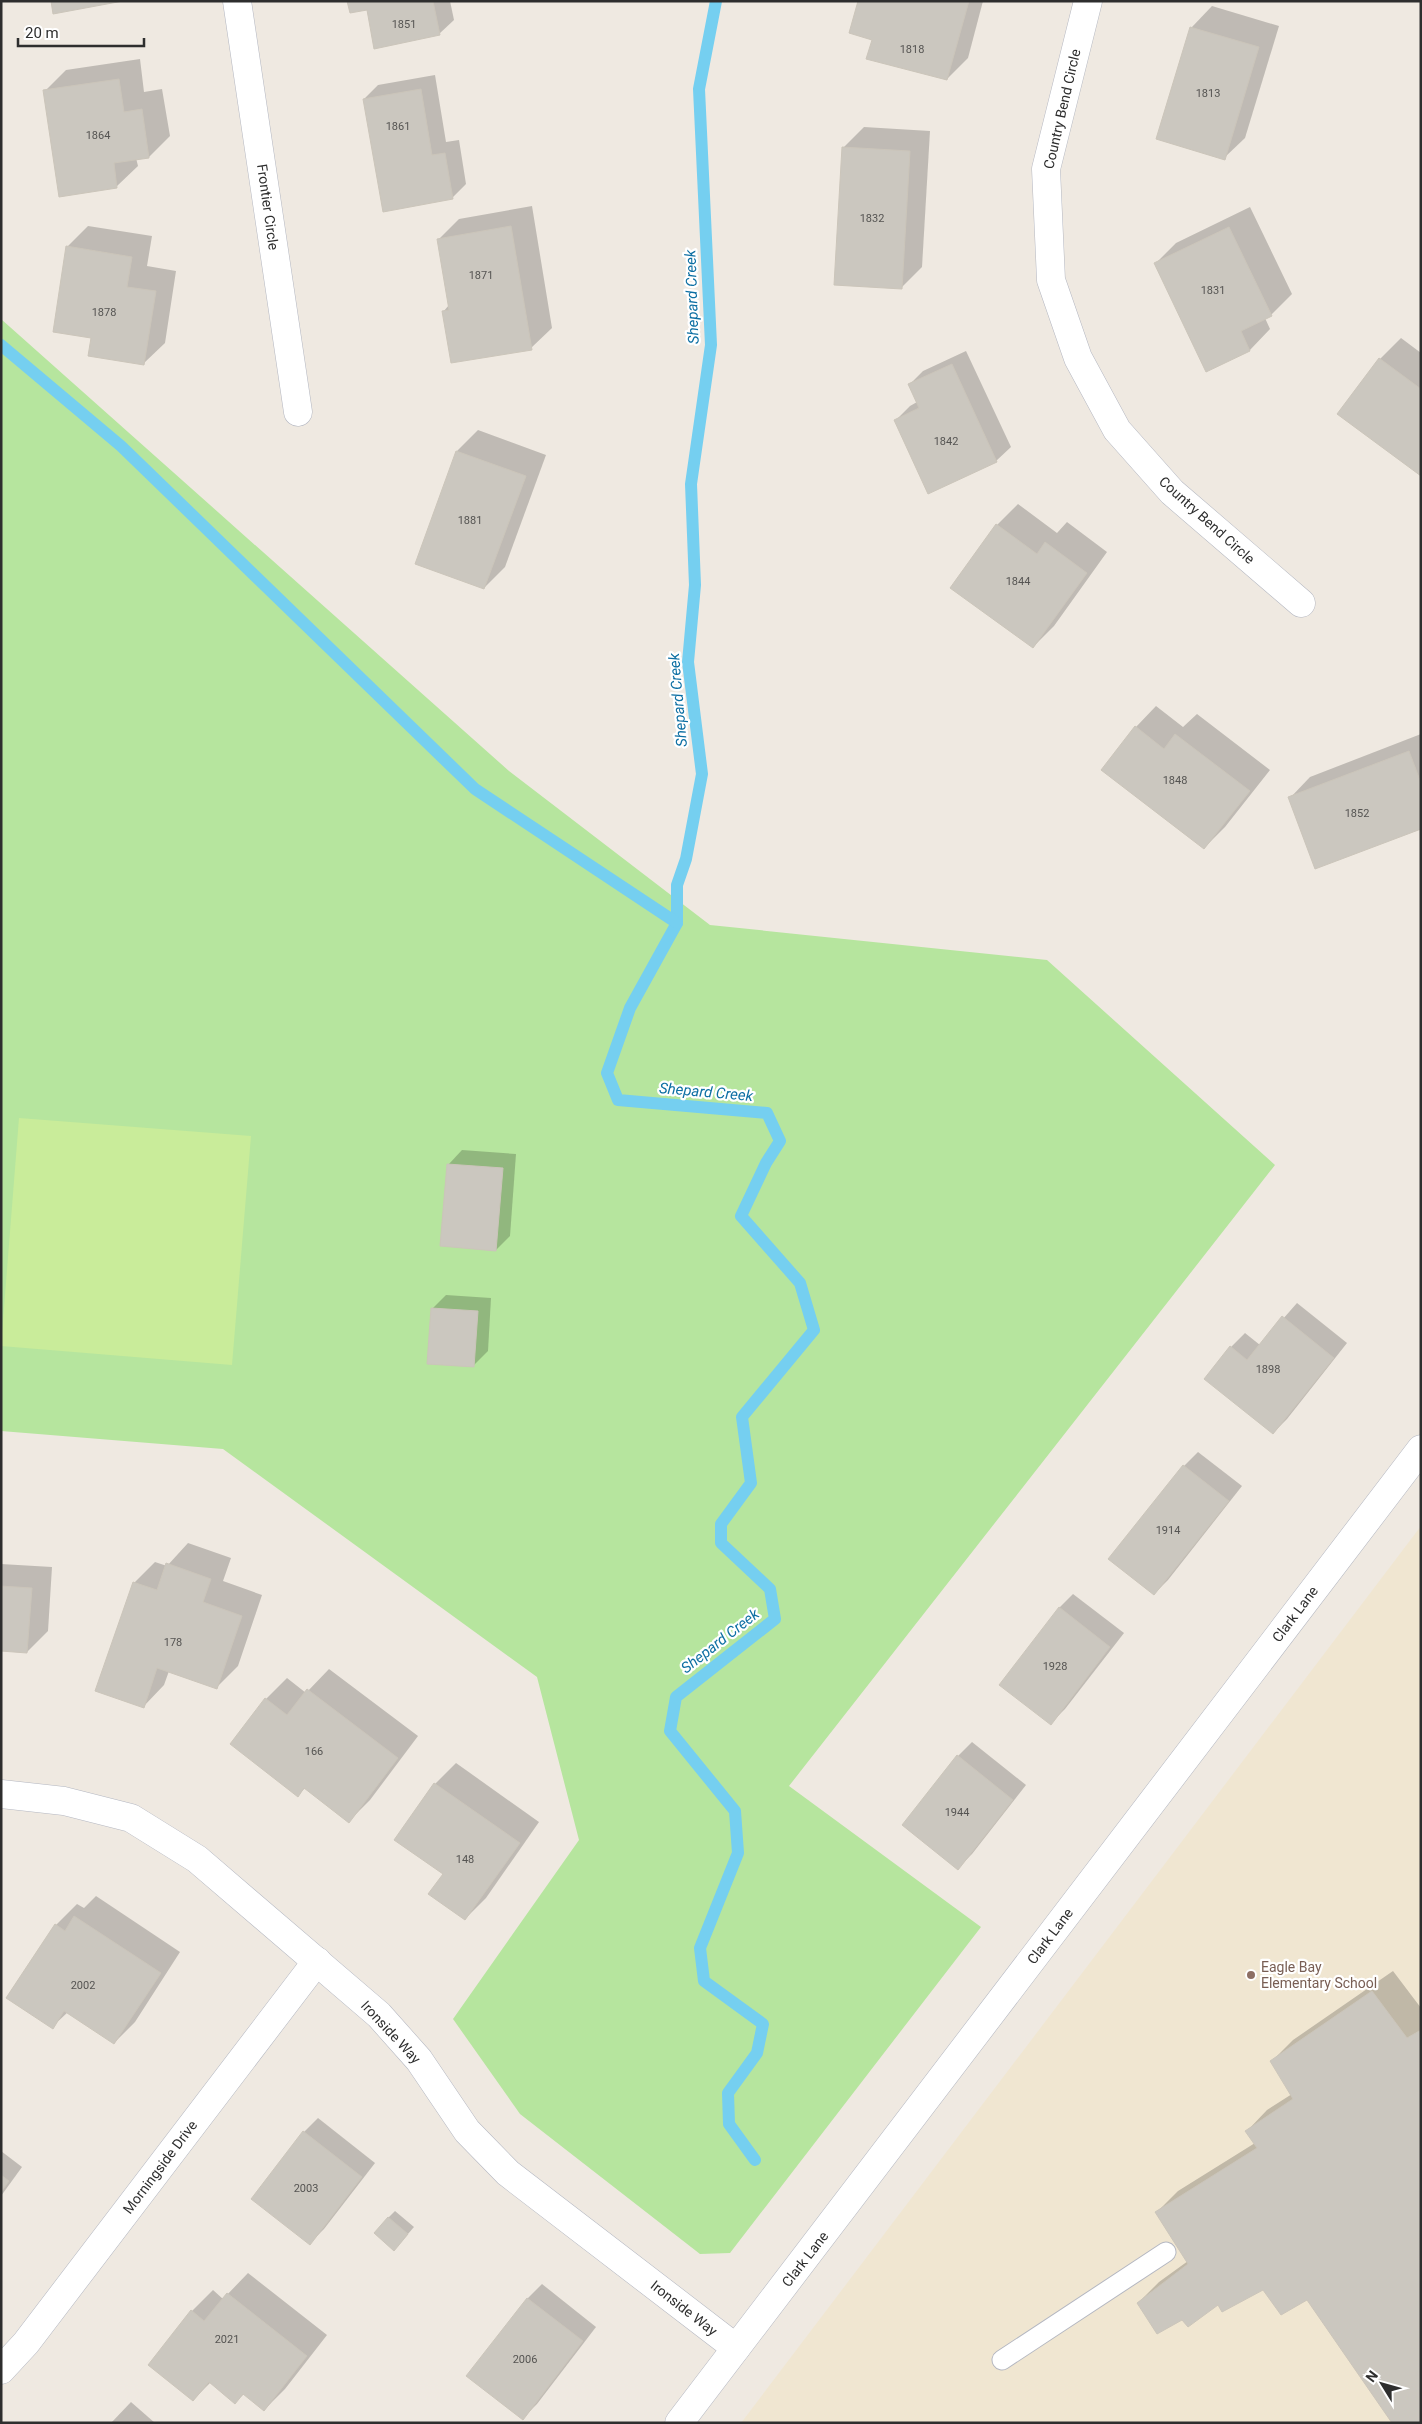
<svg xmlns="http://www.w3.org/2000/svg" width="1422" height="2424" font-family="Roboto,sans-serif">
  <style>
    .education { fill: #f0e6d1 }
    .green { fill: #b6e59e }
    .pitch { fill: #c9ec9a }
    .shadow { fill: #0003 }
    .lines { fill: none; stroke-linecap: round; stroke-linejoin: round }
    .stream { stroke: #75cff0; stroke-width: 12 }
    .building { fill: #cbc7bf; stroke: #cbc5ba }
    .lane-casing { stroke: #b4b7c1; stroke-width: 21 }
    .street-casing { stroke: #b4b7c1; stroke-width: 29 }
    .secondary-casing { stroke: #b4b7c1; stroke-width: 29 }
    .lane { stroke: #fff; stroke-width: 19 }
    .street { stroke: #fff; stroke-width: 28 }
    .secondary { stroke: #fff; stroke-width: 28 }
    .education-dot { fill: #8d6e63; stroke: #fff; stroke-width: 2 }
    .labels { text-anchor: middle; stroke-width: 4.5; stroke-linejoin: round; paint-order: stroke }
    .number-label { font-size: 11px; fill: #555452 }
    .street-label { font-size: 14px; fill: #2e2e2e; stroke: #fff }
    .education-label { font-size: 14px; fill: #785e54; stroke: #fff; text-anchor: start }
    .water-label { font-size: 15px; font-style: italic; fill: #0d6fa3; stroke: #fff }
  </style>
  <rect width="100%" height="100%" fill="#efe9e1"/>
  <path class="education" d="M1421,1526V2423H741Z"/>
  <path class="green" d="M1,319L509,771L710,925L1047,960L1275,1165L789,1786L981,1927L730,2253L700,2254L520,2114L453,2019L579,1840L537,1677L223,1449L1,1431Z"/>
  <path class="pitch" d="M19,1118L251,1136L232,1365L1,1346Z"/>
  <g class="shadow">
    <path d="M349,1H450L454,20L439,34Z"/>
    <path d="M859,1H983L968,58L947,79L874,39Z"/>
    <path d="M1212,6L1279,26L1245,138L1224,158L1157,138L1192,27Z"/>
    <path d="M140,59L144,92L162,89L170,136L149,157L136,158L138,166L117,186L45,91L66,70Z"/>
    <path d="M435,75L446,142L459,140L466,184L452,198L364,99L378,85Z"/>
    <path d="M864,127L930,131L922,267L901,288L843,148Z"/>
    <path d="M532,206L552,328L531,348L443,312L449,305L438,240L459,219Z"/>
    <path d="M1250,207L1292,294L1271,315L1265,318L1270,329L1250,350L1207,370L1155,264L1176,243Z"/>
    <path d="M88,226L152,236L147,266L176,271L165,343L144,363L93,337L67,247Z"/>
    <path d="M1401,338L1421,353V474L1380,359Z"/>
    <path d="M966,351L1011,447L996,461L929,492L896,420L910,406L917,402L909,385L923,371Z"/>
    <path d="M478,430L546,455L505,567L484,588L457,451Z"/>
    <path d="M1018,504L1057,533L1067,522L1107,552L1054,626L1033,647L997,525Z"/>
    <path d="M1156,706L1183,727L1197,714L1270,770L1225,827L1204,848L1136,727Z"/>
    <path d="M1421,734V828L1290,798L1310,777Z"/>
    <path d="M462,1150L516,1154L510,1236L496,1250L448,1165Z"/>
    <path d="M446,1295L491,1298L488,1351L474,1365L432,1309Z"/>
    <path d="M1297,1303L1347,1343L1287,1419L1273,1433L1231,1347L1245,1333L1260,1345Z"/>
    <path d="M1198,1452L1242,1486L1168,1580L1154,1594L1110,1559L1184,1466Z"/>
    <path d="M188,1543L231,1558L223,1581L262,1595L238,1666L217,1687L169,1671L164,1685L144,1706L134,1583L155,1562L167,1566Z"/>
    <path d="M1,1564L52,1567L48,1631L27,1652L1,1650Z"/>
    <path d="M1073,1594L1124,1633L1065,1709L1051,1723L1059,1608Z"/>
    <path d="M329,1669L418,1736L370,1800L349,1821L305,1788L298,1795L266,1699L287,1678L306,1693Z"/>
    <path d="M972,1742L1026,1785L972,1854L958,1868V1756Z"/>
    <path d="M456,1763L539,1822L486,1898L465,1919L444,1874L435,1784Z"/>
    <path d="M96,1896L180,1952L135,2022L114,2043L68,2012L52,2027L7,1997L56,1925L77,1904L84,1908Z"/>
    <path d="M1393,1971L1421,2008V2423L1307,2298L1263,2288L1218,2303L1183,2319L1138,2303L1159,2282L1188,2261L1157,2212L1178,2191L1255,2143L1247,2131L1267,2110L1292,2094L1272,2061L1293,2040Z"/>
    <path d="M318,2118L375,2163L324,2229L310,2243L304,2132Z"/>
    <path d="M1,2151L22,2167L1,2196Z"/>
    <path d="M395,2211L414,2227L401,2242L388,2218Z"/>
    <path d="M248,2273L327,2335L285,2389L264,2410L244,2394L235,2402L211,2382L193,2400L192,2311L213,2290L223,2299Z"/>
    <path d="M542,2284L596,2327L537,2404L523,2418L468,2376L528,2298Z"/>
    <path d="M131,2402L155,2423H111Z"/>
  </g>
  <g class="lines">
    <g class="stream">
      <path d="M716,1L699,89L711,345L691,484L695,585L688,662L702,774L686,859L677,885V923L630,1008L607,1073L618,1100L767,1113L780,1141L766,1163L741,1216L800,1283L814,1330L742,1417L751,1483L721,1524V1543L770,1589L775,1619L676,1697L670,1731L735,1811L738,1853L700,1948L704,1981L763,2024L757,2053L728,2093L729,2124L755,2160"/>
      <path d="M1,345L121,446L475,789L677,923"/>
    </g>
  </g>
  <g class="building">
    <path d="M51,1H123L53,14Z"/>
    <path d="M347,1H433L440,35L374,49L367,10L350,13Z"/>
    <path d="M858,1H969L947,80L866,59L872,40L849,33Z"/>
    <path d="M1190,27L1259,47L1225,160L1156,139Z"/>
    <path d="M119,79L124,112L142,109L149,158L114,163L117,188L59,197L43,90Z"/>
    <path d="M421,89L432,155L445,153L453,199L383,212L363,99Z"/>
    <path d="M842,147L910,151L902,289L834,285Z"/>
    <path d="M511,226L532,350L451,363L442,311L449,310L437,239Z"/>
    <path d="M1229,227L1272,316L1241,331L1250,351L1206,372L1154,263Z"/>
    <path d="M66,246L132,257L127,287L156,291L144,365L88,356L91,338L53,332Z"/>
    <path d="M1379,358L1421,389V476L1337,414Z"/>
    <path d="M952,364L997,462L928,494L894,420L919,408L908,384Z"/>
    <path d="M456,451L526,476L484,589L415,564Z"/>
    <path d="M996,524L1037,554L1045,542L1087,573L1033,648L950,588Z"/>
    <path d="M1135,726L1164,749L1175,734L1250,791L1204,849L1101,770Z"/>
    <path d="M1409,751L1421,783V829L1315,869L1288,797Z"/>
    <path d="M447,1164L503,1168L496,1251L440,1246Z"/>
    <path d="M431,1308L478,1311L474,1367L427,1364Z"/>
    <path d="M1282,1316L1334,1358L1273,1434L1204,1379L1230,1346L1247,1360Z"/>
    <path d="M1183,1465L1229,1501L1154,1595L1108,1559Z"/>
    <path d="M166,1563L211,1579L203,1602L242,1616L217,1689L157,1668L144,1708L95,1691L133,1582L157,1590Z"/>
    <path d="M1,1586L32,1588L27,1653L1,1651Z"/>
    <path d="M1059,1607L1110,1647L1051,1725L999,1685Z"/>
    <path d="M307,1689L398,1758L349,1823L304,1788L298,1797L230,1744L265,1698L287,1715Z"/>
    <path d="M957,1755L1013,1800L958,1870L902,1825Z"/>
    <path d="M434,1783L520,1843L465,1920L428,1894L443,1874L394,1840Z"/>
    <path d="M74,1916L161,1973L114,2044L64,2011L53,2029L6,1998L55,1924L65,1931Z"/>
    <path d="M1372,1991L1407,2038L1421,2030V2423H1392L1307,2300L1281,2315L1263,2290L1222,2312L1218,2305L1188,2327L1182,2320L1157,2334L1137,2303L1188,2264L1155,2212L1257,2148L1245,2131L1293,2099L1270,2061Z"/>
    <path d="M303,2131L362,2177L310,2245L251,2199Z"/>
    <path d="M1,2175L9,2181L1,2192Z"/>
    <path d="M388,2217L408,2234L394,2251L374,2233Z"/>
    <path d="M227,2293L307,2356L264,2411L243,2394L235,2404L209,2382L193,2401L148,2365L191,2310L204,2321Z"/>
    <path d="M527,2298L583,2341L523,2420L466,2376Z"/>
  </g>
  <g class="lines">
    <defs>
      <path id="lane" d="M1002,2360L1166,2252"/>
      <g id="street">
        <path d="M237,1L298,412"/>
        <path d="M1088,1L1046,169L1051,280L1078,358L1117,430L1172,492L1301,603"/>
        <path d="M1,1794L64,1801L131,1818L197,1859L379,2015L419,2060L467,2131L508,2173L736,2348"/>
        <path d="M1,2370L26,2343L317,1961"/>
      </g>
      <path id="secondary" d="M679,2423L1421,1449"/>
    </defs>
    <use href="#lane" class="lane-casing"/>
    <use href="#street" class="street-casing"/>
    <use href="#secondary" class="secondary-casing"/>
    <use href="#lane" class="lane"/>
    <use href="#street" class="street"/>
    <use href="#secondary" class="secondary"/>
  </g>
  <circle class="education-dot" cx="1251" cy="1975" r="5"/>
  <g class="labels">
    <g class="number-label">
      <text x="404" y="28">1851</text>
      <text x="912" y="53">1818</text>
      <text x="1208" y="97">1813</text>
      <text x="398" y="130">1861</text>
      <text x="98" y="139">1864</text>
      <text x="872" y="222">1832</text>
      <text x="481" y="279">1871</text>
      <text x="1213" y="294">1831</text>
      <text x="104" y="316">1878</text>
      <text x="946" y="445">1842</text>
      <text x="470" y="524">1881</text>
      <text x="1018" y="585">1844</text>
      <text x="1175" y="784">1848</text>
      <text x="1357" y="817">1852</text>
      <text x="1268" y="1373">1898</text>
      <text x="1168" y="1534">1914</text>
      <text x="173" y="1646">178</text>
      <text x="1055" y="1670">1928</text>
      <text x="314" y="1755">166</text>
      <text x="957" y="1816">1944</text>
      <text x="465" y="1863">148</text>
      <text x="83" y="1989">2002</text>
      <text x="306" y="2192">2003</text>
      <text x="227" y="2343">2021</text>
      <text x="525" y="2363">2006</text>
    </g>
    <g class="street-label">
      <text transform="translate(1062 109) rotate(-77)" y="5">Country Bend Circle</text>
      <text transform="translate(268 207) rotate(82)" y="5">Frontier Circle</text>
      <text transform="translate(1207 520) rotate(42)" y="5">Country Bend Circle</text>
      <text transform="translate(1295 1614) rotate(-53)" y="5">Clark Lane</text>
      <text transform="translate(1050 1936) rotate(-53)" y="5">Clark Lane</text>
      <text transform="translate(391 2032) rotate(47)" y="5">Ironside Way</text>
      <text transform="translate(160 2167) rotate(-53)" y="5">Morningside Drive</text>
      <text transform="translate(805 2259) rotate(-52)" y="5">Clark Lane</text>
      <text transform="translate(684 2308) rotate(38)" y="5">Ironside Way</text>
    </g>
    <g class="education-label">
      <text x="1261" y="1972">Eagle Bay<tspan x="1261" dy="16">Elementary School</tspan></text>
    </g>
    <g class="water-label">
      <text transform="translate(692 297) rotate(-92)" y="5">Shepard Creek</text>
      <text transform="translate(678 700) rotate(-95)" y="5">Shepard Creek</text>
      <text transform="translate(706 1092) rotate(5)" y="5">Shepard Creek</text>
      <text transform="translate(720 1641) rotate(-38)" y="5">Shepard Creek</text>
    </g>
  </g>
  <rect width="1422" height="2424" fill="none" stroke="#2e2e2e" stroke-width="5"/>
  <g transform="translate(1382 2384) rotate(307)" stroke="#ffffff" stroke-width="4" paint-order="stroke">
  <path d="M0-4L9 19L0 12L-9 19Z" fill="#2e2e2e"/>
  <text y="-8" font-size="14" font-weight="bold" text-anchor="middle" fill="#2e2e2e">N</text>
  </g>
  <path d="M18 38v8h126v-8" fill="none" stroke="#2e2e2e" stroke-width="2.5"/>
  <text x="25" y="38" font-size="15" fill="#2e2e2e" stroke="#ffffff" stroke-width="4" paint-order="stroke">20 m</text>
</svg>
